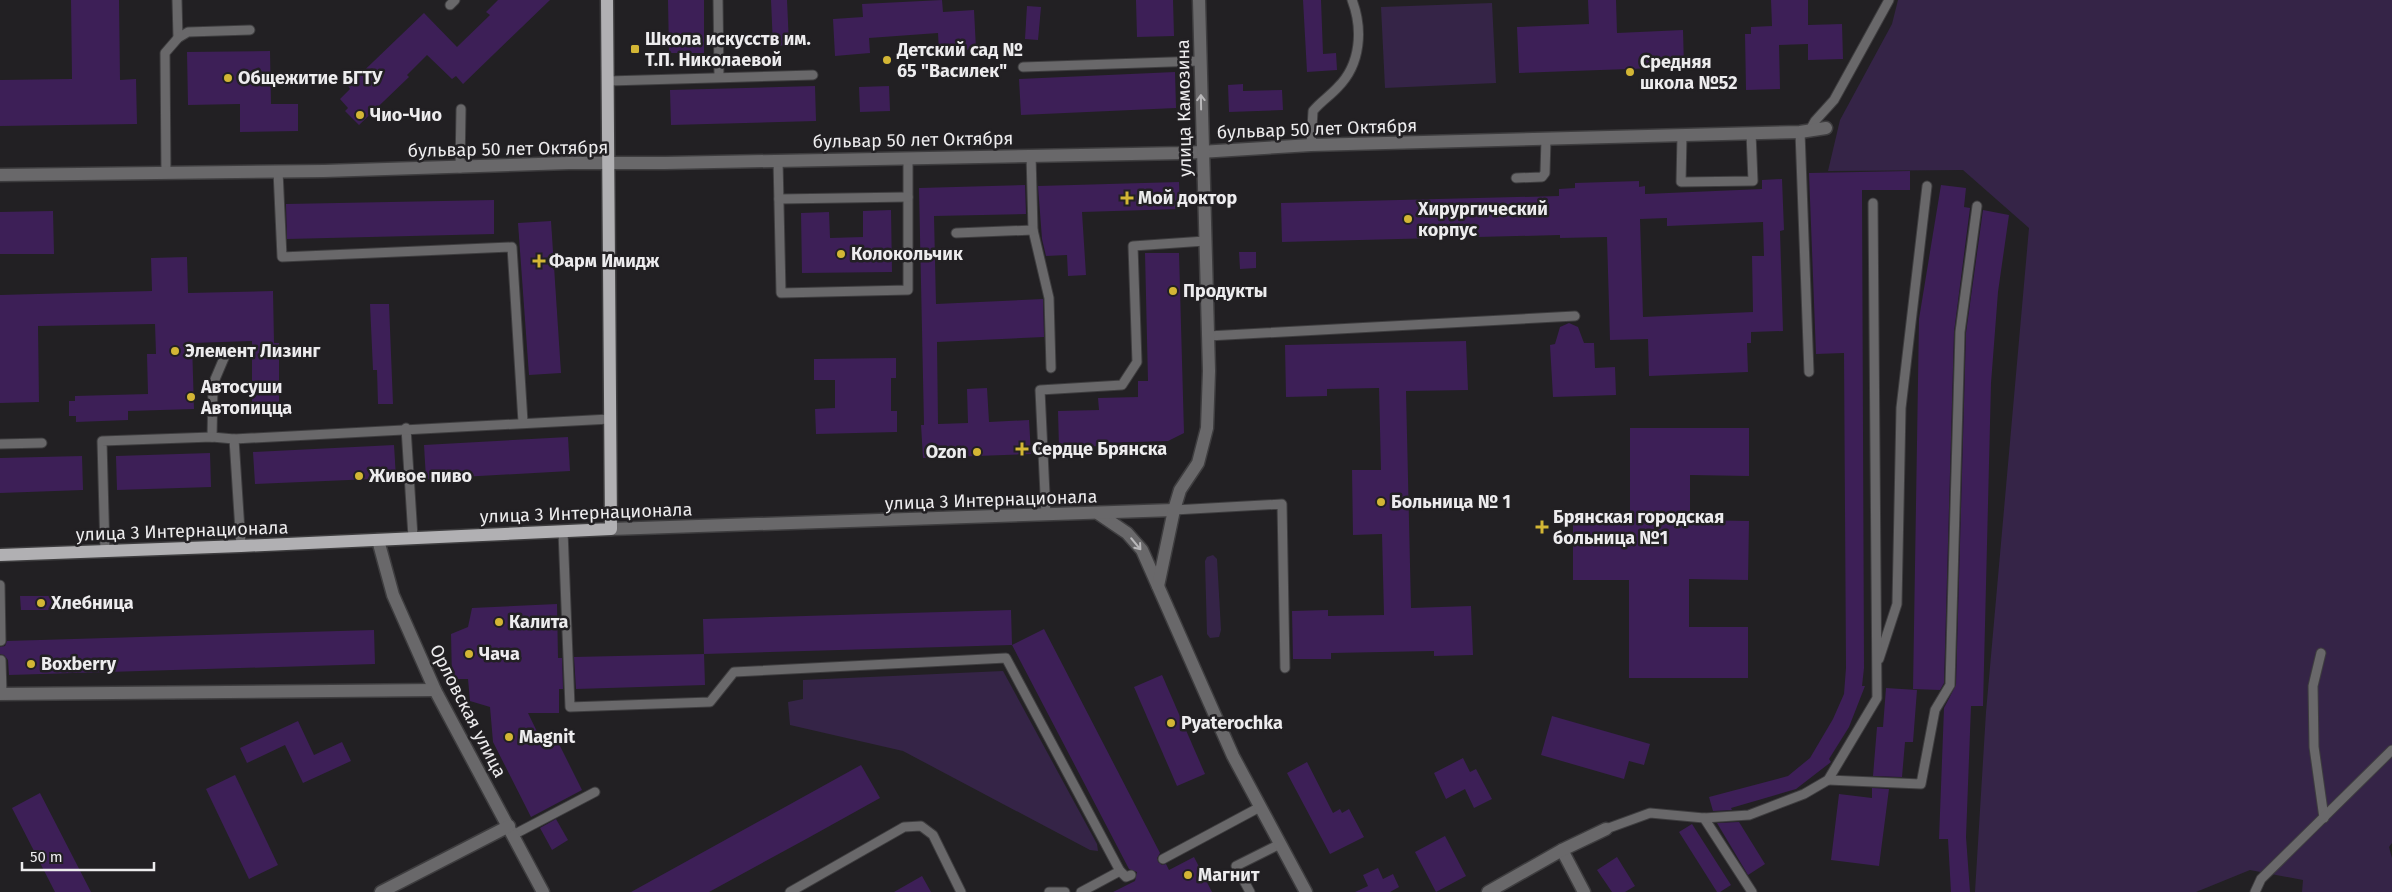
<svg xmlns="http://www.w3.org/2000/svg" width="2392" height="892" font-family="'Fira Sans',sans-serif">
  <style>
    .green { fill: #352447 }
    .building { fill: #3d1f57; fill-rule: evenodd }
    .lines { fill: none; stroke-linecap: round; stroke-linejoin: round }
    .service-casing { stroke: #3e3d3f; stroke-width: 11 }
    .minor-casing { stroke: #3e3d3f; stroke-width: 15 }
    .tertiary-casing { stroke: #3e3d3f; stroke-width: 15 }
    .primary-casing { stroke: #3e3d3f; stroke-width: 15 }
    .service { stroke: #69686a; stroke-width: 9 }
    .minor { stroke: #69686a; stroke-width: 12 }
    .tertiary { stroke: #69686a; stroke-width: 12 }
    .primary { stroke: #b1b0b3; stroke-width: 12 }
    .oneway { stroke: #b8b7b9 }
    .poi-dot { fill: #d3b635; stroke: #222023; stroke-width: 2 }
    .labels { text-anchor: middle; stroke-width: 5; stroke-linejoin: round; paint-order: stroke }
    .poi-label { font-size: 18px; font-weight: bold; fill: #edecee; stroke: #222023; text-anchor: start }
    .street-label { font-size: 18px; fill: #edecee; stroke: #222023 }
  </style>
  <rect width="100%" height="100%" fill="#222023"/>
  <g class="green">
    <path d="M1898,0H2392V843L2389,847L2392,858V892H2302L2303,880L2250,870L2196,892H1975L1986,712L2029,228L1963,170L1828,171L1840,120L1892,24Z"/>
    <path d="M1492,3L1496,83L1385,88L1381,7Z"/>
    <path d="M1213,555L1217,559L1221,630L1219,637L1210,638L1207,634L1205,561L1207,557Z"/>
    <path d="M1003,671L1097,844L1098,851L1090,850L903,751L790,725L788,702L803,699V680Z"/>
  </g>
  <g class="building">
    <path d="M71,0H119L120,80L136,79L137,124L0,126V80L72,79Z"/>
    <path d="M498,0H550L463,84L456,76L452,79L427,55L407,75L409,77L359,125L345,111L348,108L340,99L350,89L348,86L424,13L457,47L490,15L486,12Z"/>
    <path d="M668,0H704V53H669Z"/>
    <path d="M771,0H787L789,45L773,46Z"/>
    <path d="M942,0L943,12L974,10L976,49L939,52L938,33L869,38L870,53L835,56L833,19L863,17L862,4Z"/>
    <path d="M1136,0H1173L1174,36L1137,37Z"/>
    <path d="M1303,0H1321L1323,54L1336,53L1337,70L1307,72Z"/>
    <path d="M1588,0H1616L1617,33L1683,30L1684,67L1519,73L1517,27L1589,24Z"/>
    <path d="M1771,0H1808V25L1842,24L1843,59L1808,60V44L1779,45L1780,89L1746,90L1745,34H1751V27L1772,26Z"/>
    <path d="M1027,6L1041,7L1038,40L1025,39Z"/>
    <path d="M270,51L271,104H298V131L240,132V104L188,105L187,52Z"/>
    <path d="M1175,72L1176,108L1021,115L1019,79Z"/>
    <path d="M1243,84V91L1282,90L1283,110L1229,112L1228,85Z"/>
    <path d="M815,86L816,121L671,125L670,90Z"/>
    <path d="M889,86L890,111L860,112L859,87Z"/>
    <path d="M1910,171V190H1862L1864,668L1862,686H1865L1849,727L1829,759L1831,762L1796,789L1731,808L1732,810L1713,811L1709,797L1788,776L1810,758L1833,719L1844,694L1846,668L1844,353L1816,354L1809,173Z"/>
    <path d="M1782,179L1784,230L1780,231L1783,331L1751,332V343H1747L1748,372L1649,376L1648,339L1610,340L1607,237L1560,238V235L1282,242L1281,203L1559,196V189L1575,188V183L1639,181V187L1645,186V194L1762,189V180ZM1667,218V226L1763,222L1764,256H1752L1753,312L1643,317L1640,219Z"/>
    <path d="M1179,182L1180,209L1082,212L1086,275L1068,276L1067,255L1046,256L1042,239L1038,186Z"/>
    <path d="M1025,185L1026,214L934,216L936,304L1043,299L1044,337L937,342L938,424L968,423L967,389L987,388L989,422L1029,420L1031,454L923,458L921,425H924L919,188Z"/>
    <path d="M1941,185L1966,188L1964,207L1970,208L1954,332L1944,683L1940,690L1913,689L1919,319Z"/>
    <path d="M494,200V234L287,239L286,204Z"/>
    <path d="M891,210L892,272L802,273L801,213L829,212L830,238L863,237V211Z"/>
    <path d="M1983,210L2009,215L1998,292L1991,383L1983,706H1971L1966,837L1970,892H1951L1948,839H1939L1944,708L1956,685L1966,333Z"/>
    <path d="M53,211L54,254H0V212Z"/>
    <path d="M551,221L561,373L529,375L518,223Z"/>
    <path d="M1239,252H1256V268L1240,269Z"/>
    <path d="M1145,253H1179L1184,433L1168,441L1102,443V446L1059,448L1058,411L1099,410L1098,398L1138,397V381H1148Z"/>
    <path d="M187,257L188,293L273,291L274,343H279V410H252V341L192,343L194,409L128,411V420L76,422V416H69V401H75V396L148,394L147,354H156L155,324L38,326L39,402L0,403V295L152,291L151,258Z"/>
    <path d="M370,304H389L393,404H378L377,370H373Z"/>
    <path d="M1569,323L1578,327L1584,343H1594L1595,368L1615,367L1616,395L1553,397L1550,345L1555,344L1560,327Z"/>
    <path d="M1466,341L1468,390L1406,391L1411,608L1471,606L1473,655L1434,656V651L1331,653V659H1293L1292,611L1328,610V616L1384,615L1382,534L1353,535L1352,470H1381L1379,388L1327,389V396L1286,397L1285,345Z"/>
    <path d="M896,358V378H891V411H897V432L816,434L815,409L835,408V380H814V359Z"/>
    <path d="M1630,428H1749V476L1690,475V520L1749,521L1748,580L1689,579V627H1748V678H1629V580H1573V518H1630Z"/>
    <path d="M568,437L570,471L426,479L424,445Z"/>
    <path d="M394,445L396,478L255,484L253,452Z"/>
    <path d="M210,453L211,487L117,490L116,456Z"/>
    <path d="M82,456L83,490L0,493V458Z"/>
    <path d="M20,596H62V610H21Z"/>
    <path d="M557,604L558,658H562L563,689H559V713H528L544,746L557,740L582,790L531,817L493,742L490,707L470,701L468,679H452L451,634L468,627L472,608Z"/>
    <path d="M1011,610L1012,645L704,654L703,619Z"/>
    <path d="M1044,629L1160,853L1157,858L1158,862L1162,865L1166,864L1169,870L1194,857L1212,892H1113L1135,881L1137,872L1129,869L1012,645Z"/>
    <path d="M374,630L375,664L9,675L8,660L4,655L0,654V647L5,646L7,641Z"/>
    <path d="M704,654L705,685L576,689L574,657Z"/>
    <path d="M1162,675L1205,774L1177,786L1134,687Z"/>
    <path d="M1886,688L1917,690L1913,742H1905L1902,777L1873,776L1877,727H1883Z"/>
    <path d="M1552,716L1650,744L1644,765L1629,761L1624,779L1541,755Z"/>
    <path d="M298,721L314,755L342,742L351,761L303,783L285,745L247,763L240,748Z"/>
    <path d="M1463,758L1470,772L1476,769L1492,799L1474,808L1465,789L1446,799L1434,773Z"/>
    <path d="M1307,762L1333,813L1340,809L1342,813L1349,809L1364,837L1330,854L1287,773Z"/>
    <path d="M861,765L880,798L808,838L709,892H631Z"/>
    <path d="M235,775L278,865L249,879L206,789Z"/>
    <path d="M1872,788L1889,789L1879,866L1831,860L1839,794L1872,798Z"/>
    <path d="M40,793L91,892H55L12,808Z"/>
    <path d="M556,819L568,840L552,850L540,828Z"/>
    <path d="M1739,822L1765,864L1748,875L1717,823Z"/>
    <path d="M1692,824L1731,885L1720,892H1717L1679,832Z"/>
    <path d="M1445,836L1466,876L1436,892L1415,852Z"/>
    <path d="M1617,857L1635,886L1625,892H1612L1597,870Z"/>
    <path d="M1378,868L1383,879L1393,874L1399,887L1390,892H1355L1368,886L1363,875Z"/>
    <path d="M922,876L931,892H894Z"/>
  </g>
  <g class="lines">
    <defs>
      <g id="service">
        <path d="M177,0L178,38"/>
        <path d="M718,0L719,76"/>
        <path d="M450,5L455,0"/>
        <path d="M1023,67L1200,61"/>
        <path d="M608,81L813,75"/>
        <path d="M1810,130L1815,121L1834,100L1889,0"/>
        <path d="M1800,132L1809,372"/>
        <path d="M1682,135L1681,182L1753,181L1751,133"/>
        <path d="M1311,145L1313,111C1320,102 1330,96 1338,87C1361,64 1363,29 1352,0"/>
        <path d="M1031,155L1033,230L1049,298L1051,368"/>
        <path d="M778,160L781,293L908,290V158"/>
        <path d="M460,168L461,109"/>
        <path d="M278,171L282,257L512,247L523,422"/>
        <path d="M166,173L165,53L178,38L188,32L250,30"/>
        <path d="M1516,178L1542,177L1545,173L1546,139"/>
        <path d="M779,199L908,197"/>
        <path d="M956,233L1033,230"/>
        <path d="M1208,336L1575,316"/>
        <path d="M406,428L413,537"/>
        <path d="M212,437L213,384L227,351"/>
        <path d="M234,439L610,419"/>
        <path d="M0,444L42,443"/>
        <path d="M1174,510L1282,504L1285,668"/>
        <path d="M1046,515L1040,390L1122,385L1137,362L1133,246L1205,241"/>
        <path d="M563,531L570,707L710,702L734,672L1006,658L1120,871L1081,892"/>
        <path d="M105,551L102,441L212,437L234,439L241,546"/>
        <path d="M0,585L1,641"/>
        <path d="M2321,653L2313,686L2314,747L2324,818"/>
        <path d="M1879,659L1897,604L1901,408L1927,186"/>
        <path d="M1,660L2,693"/>
        <path d="M1828,780L1921,784L1935,710L1950,685L1960,332L1977,206"/>
        <path d="M1704,818L1752,892"/>
        <path d="M1606,829L1650,813L1704,818L1749,815L1804,794L1828,780L1877,698L1873,203"/>
        <path d="M513,835L595,792"/>
        <path d="M1163,859L1260,807"/>
        <path d="M1120,871L1126,877L1131,875"/>
        <path d="M790,892L904,827L921,826L933,835L961,892"/>
        <path d="M1049,892H1065"/>
        <path d="M1250,892L1236,866L1280,844"/>
        <path d="M2255,892L2261,879L2392,750"/>
      </g>
      <g id="minor">
        <path d="M0,175L324,171L569,163H665L1184,153L1311,145L1800,132L1826,128"/>
        <path d="M378,540L393,595L435,690L543,892"/>
        <path d="M0,694L435,690"/>
        <path d="M1562,850L1584,892"/>
        <path d="M381,892L509,826"/>
        <path d="M1488,892L1562,850L1606,829"/>
      </g>
      <g id="tertiary">
        <path d="M1099,514L1127,533L1142,550L1233,756L1306,892"/>
        <path d="M611,529L1174,510"/>
        <path d="M1158,586L1174,510L1180,490L1198,463L1207,428L1209,371L1199,0"/>
      </g>
      <path id="primary" d="M0,555L241,546L611,529L607,0"/>
    </defs>
    <use href="#service" class="service-casing"/>
    <use href="#minor" class="minor-casing"/>
    <use href="#tertiary" class="tertiary-casing"/>
    <use href="#primary" class="primary-casing"/>
    <use href="#service" class="service"/>
    <use href="#minor" class="minor"/>
    <use href="#tertiary" class="tertiary"/>
    <use href="#primary" class="primary"/>
  </g>
  <defs><path id="oneway-shaft" d="M-6 0H5M1.5-3L5.5 0L1.5 3" fill="none" stroke-width="1.6" stroke-linecap="round" stroke-linejoin="round" transform="scale(1.25)"/></defs>
  <g class="oneway">
    <use href="#oneway-shaft" transform="translate(1201 102) rotate(-91)"/>
    <use href="#oneway-shaft" transform="translate(1136 544) rotate(50)"/>
  </g>
  <g class="poi-dot">
    <rect x="630" y="44" width="10" height="10" rx="2.5"/>
    <circle cx="887" cy="60" r="5"/>
    <circle cx="1630" cy="72" r="5"/>
    <circle cx="228" cy="78" r="5"/>
    <circle cx="360" cy="115" r="5"/>
    <path d="M1124.5 190.5h5v5h5v5h-5v5h-5v-5h-5v-5h5z"/>
    <circle cx="1408" cy="219" r="5"/>
    <circle cx="841" cy="254" r="5"/>
    <path d="M536.5 253.5h5v5h5v5h-5v5h-5v-5h-5v-5h5z"/>
    <circle cx="1173" cy="291" r="5"/>
    <circle cx="175" cy="351" r="5"/>
    <circle cx="191" cy="397" r="5"/>
    <path d="M1019.5 441.5h5v5h5v5h-5v5h-5v-5h-5v-5h5z"/>
    <circle cx="977" cy="452" r="5"/>
    <circle cx="359" cy="476" r="5"/>
    <circle cx="1381" cy="502" r="5"/>
    <path d="M1539.5 519.5h5v5h5v5h-5v5h-5v-5h-5v-5h5z"/>
    <circle cx="41" cy="603" r="5"/>
    <circle cx="499" cy="622" r="5"/>
    <circle cx="469" cy="654" r="5"/>
    <circle cx="31" cy="664" r="5"/>
    <circle cx="1171" cy="723" r="5"/>
    <circle cx="509" cy="737" r="5"/>
    <circle cx="1188" cy="875" r="5"/>
  </g>
  <g class="labels">
    <g class="poi-label">
      <text x="645" y="45">Школа искусств им.<tspan x="645" dy="21">Т.П. Николаевой</tspan></text>
      <text x="897" y="56">Детский сад №<tspan x="897" dy="21">65 "Василек"</tspan></text>
      <text x="1640" y="68">Средняя<tspan x="1640" dy="21">школа №52</tspan></text>
      <text x="238" y="84">Общежитие БГТУ</text>
      <text x="370" y="121">Чио-Чио</text>
      <text x="1138" y="204">Мой доктор</text>
      <text x="1418" y="215">Хирургический<tspan x="1418" dy="21">корпус</tspan></text>
      <text x="851" y="260">Колокольчик</text>
      <text x="549" y="267">Фарм Имидж</text>
      <text x="1183" y="297">Продукты</text>
      <text x="185" y="357">Элемент Лизинг</text>
      <text x="201" y="393">Автосуши<tspan x="201" dy="21">Автопицца</tspan></text>
      <text x="1032" y="455">Сердце Брянска</text>
      <text x="967" y="458" text-anchor="end">Ozon</text>
      <text x="369" y="482">Живое пиво</text>
      <text x="1391" y="508">Больница № 1</text>
      <text x="1553" y="523">Брянская городская<tspan x="1553" dy="21">больница №1</tspan></text>
      <text x="51" y="609">Хлебница</text>
      <text x="509" y="628">Калита</text>
      <text x="479" y="660">Чача</text>
      <text x="41" y="670">Boxberry</text>
      <text x="1181" y="729">Pyaterochka</text>
      <text x="519" y="743">Magnit</text>
      <text x="1198" y="881">Магнит</text>
    </g>
    <g class="street-label">
      <text transform="translate(1184 108) rotate(-91)" y="6">улица Камозина</text>
      <text transform="translate(1317 129) rotate(-2)" y="6">бульвар 50 лет Октября</text>
      <text transform="translate(913 140) rotate(-1)" y="6">бульвар 50 лет Октября</text>
      <text transform="translate(508 149) rotate(-1)" y="6">бульвар 50 лет Октября</text>
      <text transform="translate(991 500) rotate(-2)" y="6">улица 3 Интернационала</text>
      <text transform="translate(586 513) rotate(-2)" y="6">улица 3 Интернационала</text>
      <text transform="translate(182 531) rotate(-2)" y="6">улица 3 Интернационала</text>
      <text transform="translate(468 711) rotate(63)" y="6">Орловская улица</text>
    </g>
  </g>
  <path d="M22 862v8h132v-8" fill="none" stroke="#edecee" stroke-width="2.5"/>
  <text x="30" y="862" font-size="15" fill="#edecee" stroke="#222023" stroke-width="4" paint-order="stroke">50 m</text>
</svg>
